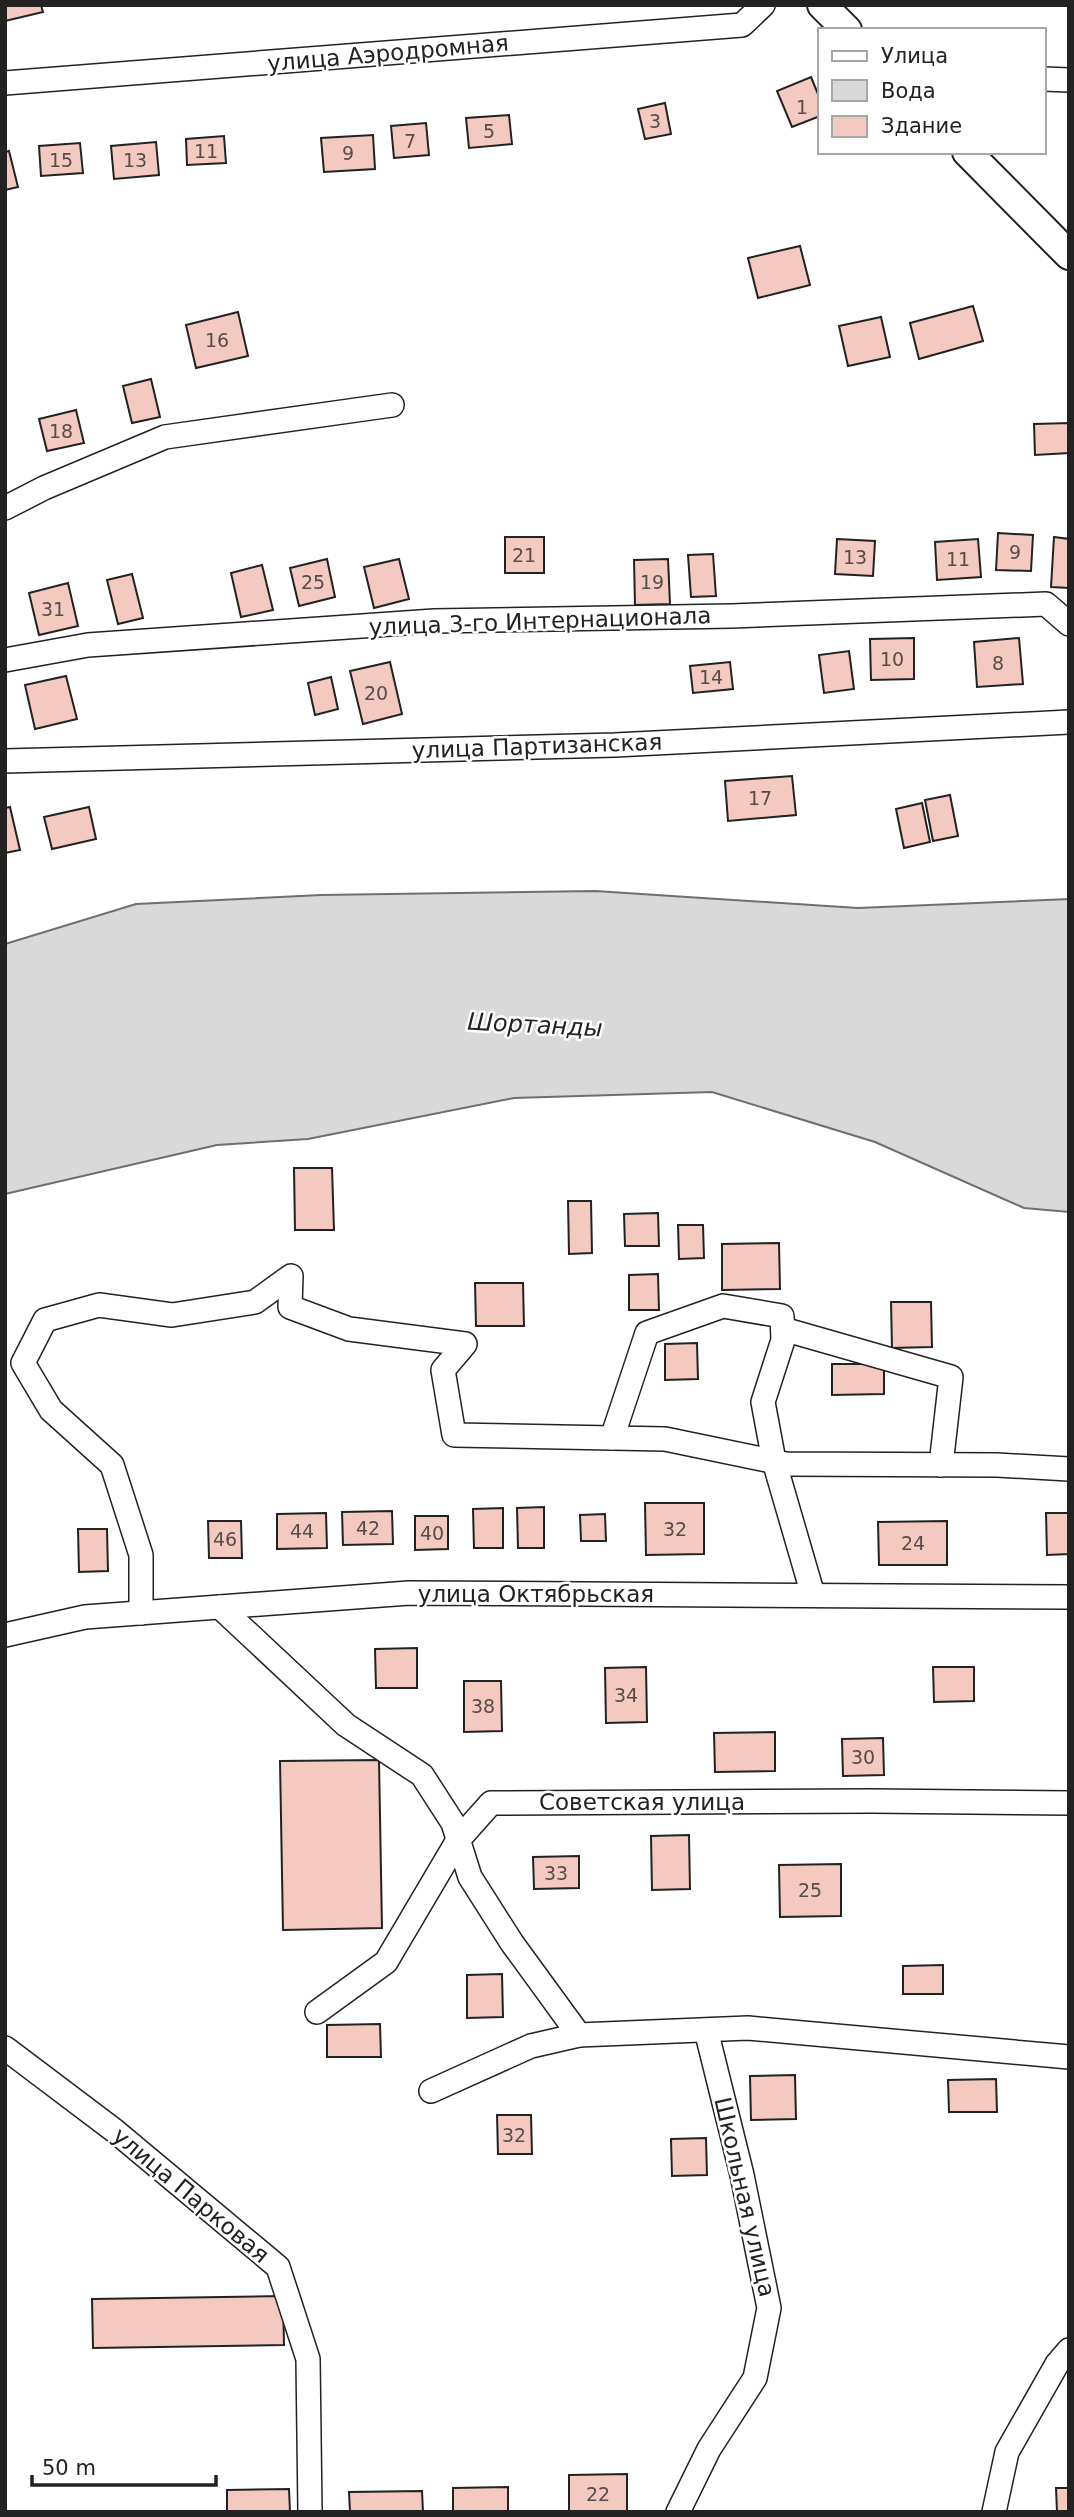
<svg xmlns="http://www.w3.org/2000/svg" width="1074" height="2517" font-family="'DejaVu Sans',sans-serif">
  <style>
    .water { fill: #d9d9d9; stroke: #6f6f6f; stroke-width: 2 }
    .building { fill: #f3c9c0; stroke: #222; stroke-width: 2 }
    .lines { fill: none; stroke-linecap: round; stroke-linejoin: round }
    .minor-casing { stroke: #222; stroke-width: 26 }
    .tertiary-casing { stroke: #222; stroke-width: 32 }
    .minor { stroke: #fff; stroke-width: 23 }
    .tertiary { stroke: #fff; stroke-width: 28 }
    .labels { text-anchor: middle; stroke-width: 5; stroke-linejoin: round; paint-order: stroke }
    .number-label { font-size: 19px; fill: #564c4a }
    .street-label { font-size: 23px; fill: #222; stroke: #fff }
    .water-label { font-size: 24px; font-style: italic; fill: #222; stroke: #fff }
  </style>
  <rect width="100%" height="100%" fill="#fff"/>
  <path class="water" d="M595,891L858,908L1069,899V1212L1024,1208L875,1142L712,1092L514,1098L308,1139L217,1145L5,1194V944L136,904L321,895Z"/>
  <g class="building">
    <path d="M5,5H41L43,12L5,21Z"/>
    <path d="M811,77L820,99V116L792,127L777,91Z"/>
    <path d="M665,103L671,134L645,139L638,109Z"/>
    <path d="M509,115L512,144L469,148L466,118Z"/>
    <path d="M426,123L429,155L394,158L391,126Z"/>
    <path d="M373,135L375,169L324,172L321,138Z"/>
    <path d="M224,136L226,163L187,165L186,139Z"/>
    <path d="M156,142L159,175L114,179L111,146Z"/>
    <path d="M80,143L83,173L41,176L39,146Z"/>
    <path d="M9,151L18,187L5,190V152Z"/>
    <path d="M800,246L810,285L758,298L748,258Z"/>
    <path d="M973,306L983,341L919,359L910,323Z"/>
    <path d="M238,312L248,356L196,368L186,325Z"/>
    <path d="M881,317L890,357L848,366L839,326Z"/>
    <path d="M151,379L160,417L132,423L123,386Z"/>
    <path d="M76,410L84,443L47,451L39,419Z"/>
    <path d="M1069,423V453L1035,455L1034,424Z"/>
    <path d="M998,533L1033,535L1031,571L996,570Z"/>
    <rect x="505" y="537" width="39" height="36"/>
    <path d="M1054,537L1069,539V588L1051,587Z"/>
    <path d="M837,539L875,541L873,576L835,574Z"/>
    <path d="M978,539L981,577L937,580L935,542Z"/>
    <path d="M713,554L716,596L691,597L688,555Z"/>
    <path d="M327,559L335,597L299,606L290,568Z"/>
    <path d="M399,559L409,599L374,608L364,567Z"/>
    <path d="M668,559L670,604L635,605L634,560Z"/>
    <path d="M262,565L273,610L241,617L231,573Z"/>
    <path d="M132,574L143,618L118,624L107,580Z"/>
    <path d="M68,583L78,626L39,635L29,593Z"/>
    <path d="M914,638V679L871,680L870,639Z"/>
    <path d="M1019,638L1023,684L977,687L974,642Z"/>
    <path d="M849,651L854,689L824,693L819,655Z"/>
    <path d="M390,662L402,714L363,724L350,671Z"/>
    <path d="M730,662L733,689L693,693L690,666Z"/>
    <path d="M66,676L77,719L35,729L25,685Z"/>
    <path d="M331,677L338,709L315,715L308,683Z"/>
    <path d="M792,776L796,815L728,821L725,781Z"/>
    <path d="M950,795L958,836L933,841L925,800Z"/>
    <path d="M922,803L930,842L904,848L896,809Z"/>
    <path d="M10,807L20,850L5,853V808Z"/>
    <path d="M89,807L96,839L52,849L44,817Z"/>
    <path d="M294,1168H332L334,1230H295Z"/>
    <path d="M568,1201H591L592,1253L569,1254Z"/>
    <path d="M658,1213L659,1246H625L624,1214Z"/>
    <path d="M678,1225H703L704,1258L679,1259Z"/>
    <path d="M779,1243L780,1289L722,1290V1244Z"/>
    <path d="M658,1274L659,1310H629V1275Z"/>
    <path d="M475,1283H523L524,1326H476Z"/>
    <path d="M891,1302H931L932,1347L892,1348Z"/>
    <path d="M697,1343L698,1379L665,1380V1344Z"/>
    <path d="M832,1364H884V1394L832,1395Z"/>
    <path d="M645,1503H704V1554L646,1555Z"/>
    <path d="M544,1507V1548H518L517,1508Z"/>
    <path d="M503,1508V1548H474L473,1509Z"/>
    <path d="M392,1511L393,1544L343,1545L342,1512Z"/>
    <path d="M326,1513L327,1548L277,1549V1514Z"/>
    <path d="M1046,1513H1069V1554L1047,1555Z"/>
    <path d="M605,1514L606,1541H581L580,1515Z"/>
    <path d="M415,1516H448V1549L415,1550Z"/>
    <path d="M208,1521H241L242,1558H209Z"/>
    <path d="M947,1521V1565H879L878,1522Z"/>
    <path d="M78,1529H107L108,1571L79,1572Z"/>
    <path d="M417,1648V1688H376L375,1649Z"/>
    <path d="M646,1667L647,1722L606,1723L605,1668Z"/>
    <path d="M933,1667H974V1701L934,1702Z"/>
    <path d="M464,1681H501L502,1731L464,1732Z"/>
    <path d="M775,1732V1771L715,1772L714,1733Z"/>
    <path d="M883,1738L884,1775L843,1776L842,1739Z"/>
    <path d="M379,1760L382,1928L283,1930L280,1761Z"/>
    <path d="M689,1835L690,1889L652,1890L651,1836Z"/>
    <path d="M579,1856V1888L534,1889L533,1857Z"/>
    <path d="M841,1864V1916L780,1917L779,1865Z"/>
    <path d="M943,1965V1994H903V1966Z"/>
    <path d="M502,1974L503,2017L467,2018V1975Z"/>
    <path d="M380,2024L381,2057H327V2025Z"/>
    <path d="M795,2075L796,2119L751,2120L750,2076Z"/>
    <path d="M996,2079L997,2112H949L948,2080Z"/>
    <path d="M497,2115H531L532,2154H498Z"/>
    <path d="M706,2138L707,2175L672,2176L671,2139Z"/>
    <path d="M283,2296L284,2345L93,2348L92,2299Z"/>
    <path d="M627,2474V2512H569V2475Z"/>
    <path d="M508,2487V2512H453V2488Z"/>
    <path d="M1056,2488H1069V2512H1057Z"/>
    <path d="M289,2489L290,2512H227V2490Z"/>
    <path d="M422,2491L423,2512H350L349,2492Z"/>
  </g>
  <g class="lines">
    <defs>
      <g id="minor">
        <path d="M1044,79L1069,80"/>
        <path d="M5,83L742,25L763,5"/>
        <path d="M5,508L44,488L165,437L392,405"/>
        <path d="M5,660L88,645L434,621L732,616L1046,604L1069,624"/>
        <path d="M5,761L615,745L1069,722"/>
        <path d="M783,1329L951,1377L941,1465"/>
        <path d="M612,1438L647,1333L723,1306L782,1316L783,1340L763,1402L774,1461L813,1595"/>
        <path d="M220,1607L346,1725L422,1775L453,1823L470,1877L512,1943L579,2035"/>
        <path d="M141,1613V1555L112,1465L51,1410L23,1363L45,1320L99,1305L172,1315L255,1302L291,1276L290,1307L349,1329L465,1344L443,1370L454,1435L665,1439L786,1464L997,1465L1069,1469"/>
        <path d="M5,1635L85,1617L409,1593L1069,1597"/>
        <path d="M317,2012L386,1962L458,1840L491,1803L872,1801L1069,1803"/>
        <path d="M5,2048L115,2131L278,2267L308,2359L310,2512"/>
        <path d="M431,2091L531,2046L579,2035L748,2028L1069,2057"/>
        <path d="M678,2512L709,2449L755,2378L769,2308L742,2175L706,2030"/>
        <path d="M994,2512L1007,2452L1057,2364L1069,2350"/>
      </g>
      <g id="tertiary">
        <path d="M822,5L847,30"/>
        <path d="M967,152L1069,255"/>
      </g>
    </defs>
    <use href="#minor" class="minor-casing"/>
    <use href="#tertiary" class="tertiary-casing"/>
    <use href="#minor" class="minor"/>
    <use href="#tertiary" class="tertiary"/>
  </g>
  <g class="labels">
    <g class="number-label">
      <text x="802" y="114">1</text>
      <text x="655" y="128">3</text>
      <text x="489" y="138">5</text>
      <text x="410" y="148">7</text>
      <text x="206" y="158">11</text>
      <text x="348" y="160">9</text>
      <text x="61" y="167">15</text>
      <text x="135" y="167">13</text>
      <text x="217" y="347">16</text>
      <text x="61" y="438">18</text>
      <text x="1015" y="559">9</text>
      <text x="524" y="562">21</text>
      <text x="855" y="564">13</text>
      <text x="958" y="566">11</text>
      <text x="313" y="589">25</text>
      <text x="652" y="589">19</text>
      <text x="53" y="616">31</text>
      <text x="892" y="666">10</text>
      <text x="998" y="670">8</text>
      <text x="711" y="684">14</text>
      <text x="376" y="700">20</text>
      <text x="760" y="805">17</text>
      <text x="368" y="1535">42</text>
      <text x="675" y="1536">32</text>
      <text x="302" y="1538">44</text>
      <text x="432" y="1540">40</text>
      <text x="225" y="1546">46</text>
      <text x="913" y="1550">24</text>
      <text x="626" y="1702">34</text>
      <text x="483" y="1713">38</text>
      <text x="863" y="1764">30</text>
      <text x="556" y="1880">33</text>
      <text x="810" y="1897">25</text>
      <text x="514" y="2142">32</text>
      <text x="598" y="2501">22</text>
    </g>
    <g class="street-label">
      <text transform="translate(388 53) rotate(-5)" y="8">улица Аэродромная</text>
      <text transform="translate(540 621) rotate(-2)" y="8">улица 3-го Интернационала</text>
      <text transform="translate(537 746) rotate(-2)" y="8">улица Партизанская</text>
      <text x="536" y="1602">улица Октябрьская</text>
      <text x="642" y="1810">Советская улица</text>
      <text transform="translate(191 2195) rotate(40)" y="8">улица Парковая</text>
      <text transform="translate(745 2197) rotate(77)" y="8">Школьная улица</text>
    </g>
    <g class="water-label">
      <text transform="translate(535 1025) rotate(3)" y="8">Шортанды</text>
    </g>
  </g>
  <rect width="1074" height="2517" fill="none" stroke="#222222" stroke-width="14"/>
  <rect x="818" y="28" width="228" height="126" fill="#ffffff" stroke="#a7a7a7" stroke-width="2"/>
  <rect x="832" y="51" width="35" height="10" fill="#ffffff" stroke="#a7a7a7" stroke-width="2"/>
  <text x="881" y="63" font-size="21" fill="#222222">Улица</text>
  <rect x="832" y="80" width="35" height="21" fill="#d9d9d9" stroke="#a7a7a7" stroke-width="2"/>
  <text x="881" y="98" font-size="21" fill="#222222">Вода</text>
  <rect x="832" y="116" width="35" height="21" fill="#f3c9c0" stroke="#a7a7a7" stroke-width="2"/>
  <text x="881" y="133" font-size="21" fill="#222222">Здание</text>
  <path d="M32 2475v10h184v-10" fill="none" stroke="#222222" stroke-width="3.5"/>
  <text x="42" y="2475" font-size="21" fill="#222222" stroke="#ffffff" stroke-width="5" paint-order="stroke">50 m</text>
</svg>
